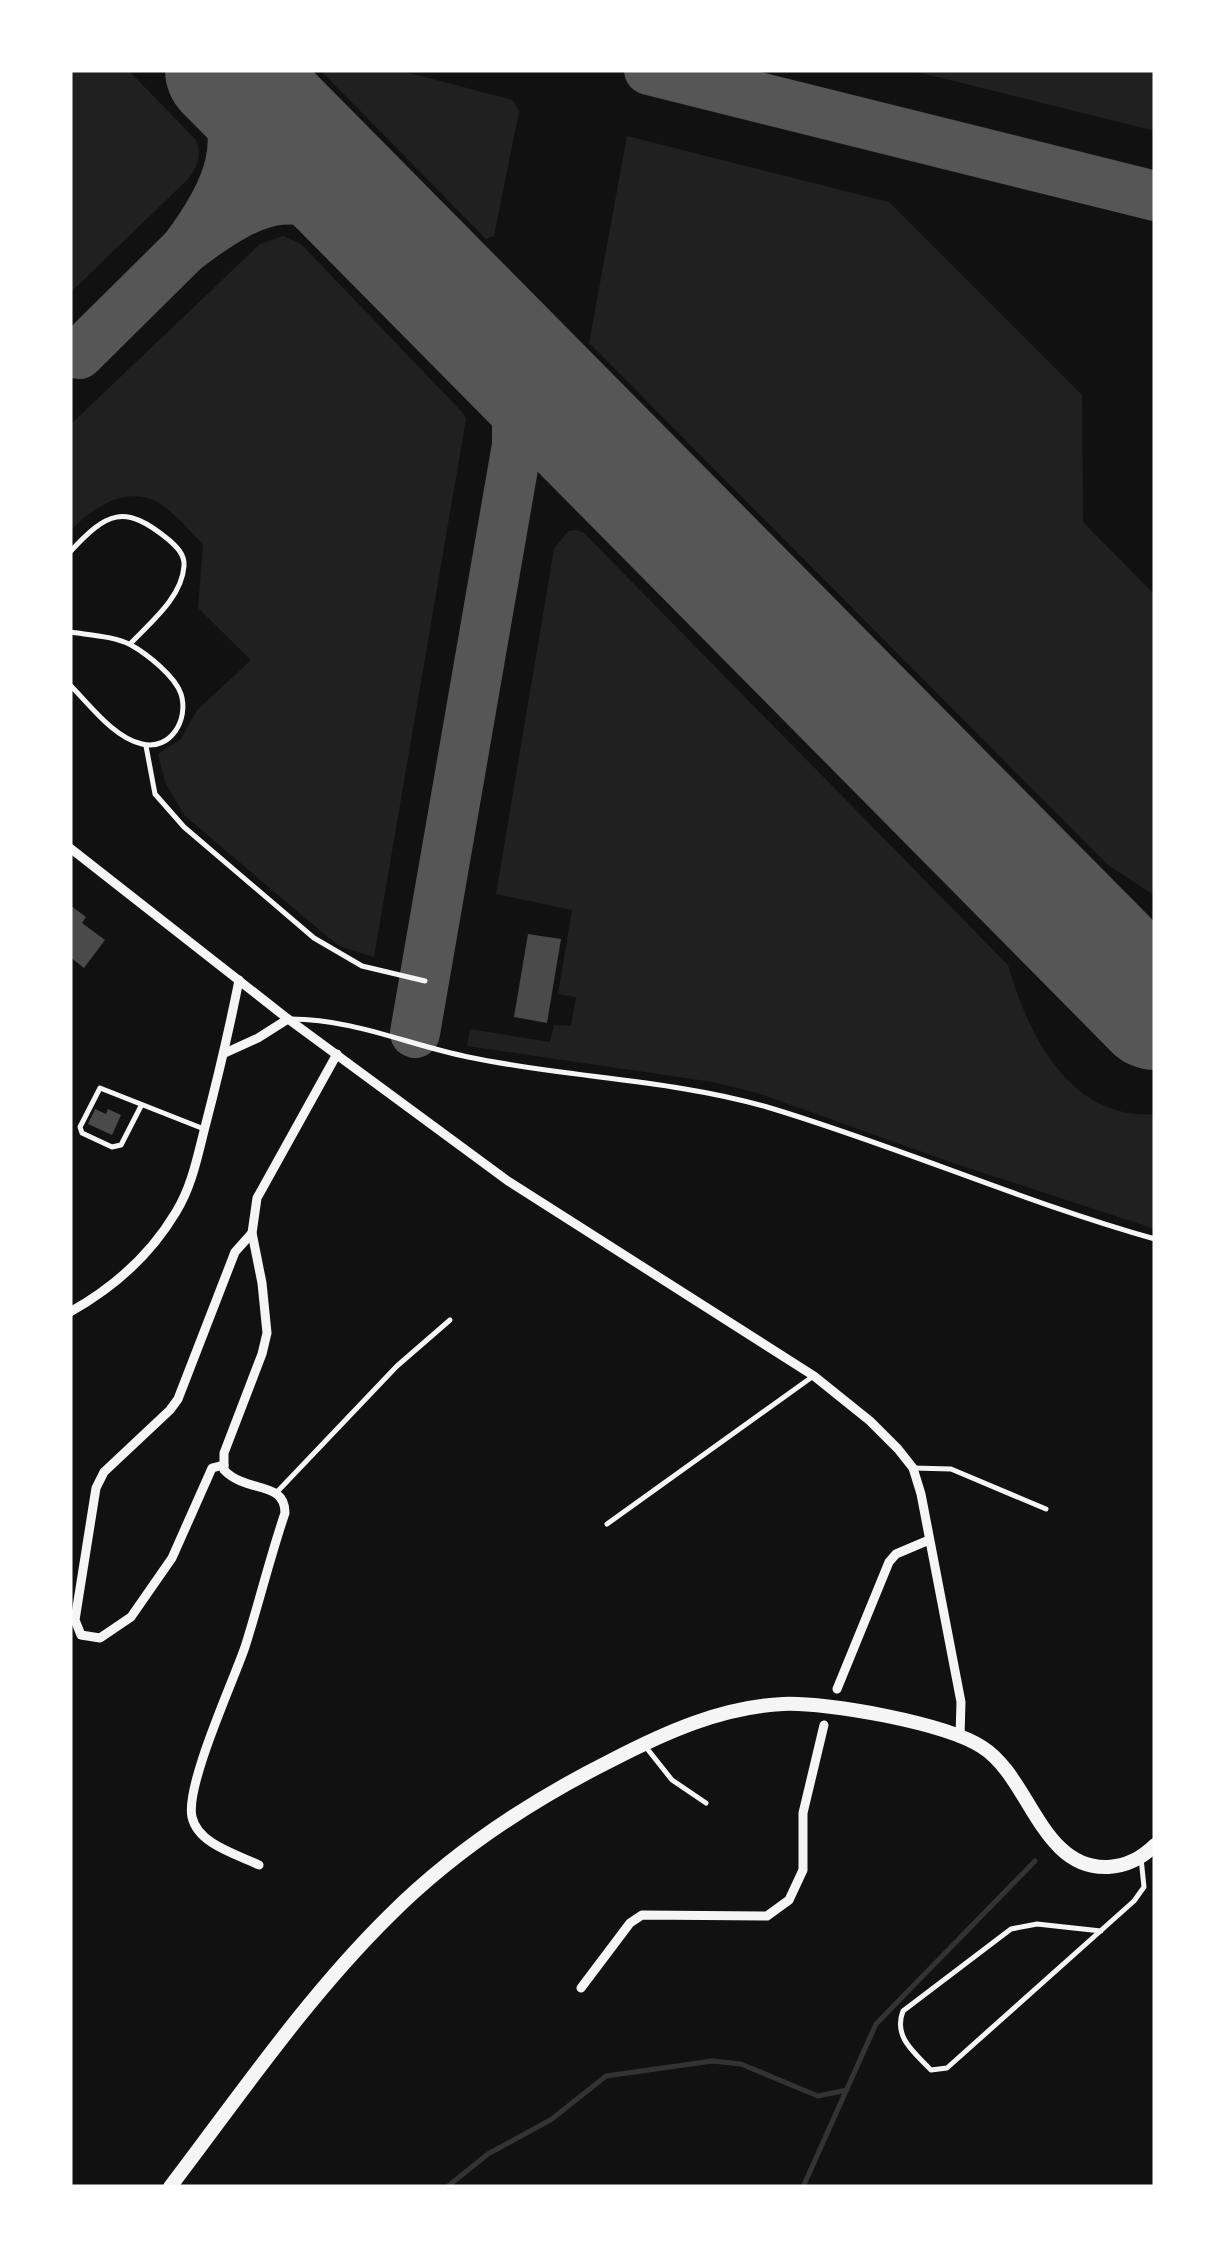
<svg xmlns="http://www.w3.org/2000/svg" width="1225" height="2257" font-family="'Sofia Sans Condensed',sans-serif">
  <style>
    .green { fill: #202020 }
    .lines { fill: none; stroke-linecap: round; stroke-linejoin: round }
    .stream { stroke: #333; stroke-width: 5 }
    .taxiway { stroke: #565656; stroke-width: 50 }
    .runway { stroke: #565656; stroke-width: 122 }
    .building { fill: #4a4a4a }
    .service { stroke: #f5f5f5; stroke-width: 5 }
    .minor { stroke: #f5f5f5; stroke-width: 9 }
    .primary { stroke: #f5f5f5; stroke-width: 14 }
  </style>
  <rect width="100%" height="100%" fill="#111"/>
  <g class="green">
    <path d="M70,70H128L196,140C202,155 198,166 188,179L70,293Z"/>
    <path d="M320,70H398L513,100L519,112L494,236L486,239Z"/>
    <path d="M909,70H1155V131Z"/>
    <path d="M627,136L889,202L1082,395L1083,522L1155,595V896L1108,865L589,343Z"/>
    <path d="M283,236L301,244L464,414L466,419L374,957L342,947L330,939L184,815L165,782L158,754L181,739L197,710L251,660L198,608L203,544C189,531 172,509 155,501C123,486 90,510 70,531V425L260,244Z"/>
    <path d="M576,530L584,533L1008,965C1028,1034 1070,1121 1155,1114V1229L953,1163L758,1093L713,1082L467,1046L470,1029L550,1042L554,1025L571,1026L576,997L558,994L572,910L496,894L554,549L568,531Z"/>
  </g>
  <g class="lines">
    <g class="stream">
      <path d="M447,2187L488,2154L552,2119L606,2076L712,2061L741,2064L818,2096L847,2090"/>
      <path d="M803,2187L876,2024L1035,1861"/>
    </g>
    <g class="taxiway">
      <path d="M214,70C252,140 228,192 185,249C263,190 294,184 383,229"/>
      <path d="M649,70L1155,196"/>
      <path d="M79,354L185,249"/>
      <path d="M1088,941L1117,953L1155,961"/>
      <path d="M415,1033L517,445V382L487,334"/>
    </g>
    <path class="runway" d="M226,70L1155,1009"/>
  </g>
  <g class="building">
    <path d="M70,905L86,917L82,923L105,940L84,968L70,957Z"/>
    <path d="M528,934L561,939L547,1023L514,1017Z"/>
    <path d="M95,1109L106,1114L108,1109L121,1115L112,1135L88,1124Z"/>
  </g>
  <g class="lines">
    <g class="service">
      <path d="M70,552C107,512 124,503 169,540C177,547 185,555 184,566C182,597 151,622 131,643"/>
      <path d="M70,632C89,635 114,636 131,645C147,654 175,676 181,694C189,719 171,751 142,744C114,738 90,705 70,685"/>
      <path d="M146,746L155,794L184,827L314,938L362,966L425,981"/>
      <path d="M291,1019C353,1019 409,1045 468,1057C567,1078 670,1079 767,1107C898,1146 1023,1202 1155,1239"/>
      <path d="M141,1106L121,1145L112,1147L82,1133L80,1127L100,1088L204,1129"/>
      <path d="M913,1468L951,1469L1046,1509"/>
      <path d="M277,1492L397,1366L450,1320"/>
      <path d="M607,1524L812,1377"/>
      <path d="M645,1746L672,1780L706,1803"/>
      <path d="M1101,1931L1037,1924L1011,1929L903,2011C893,2037 914,2052 931,2070L947,2068L1134,1901L1144,1887L1141,1858"/>
    </g>
    <g class="minor">
      <path d="M70,848L288,1019L508,1181L814,1376L870,1421L898,1449L913,1468L921,1494L961,1702L960,1736"/>
      <path d="M225,1053L258,1038L288,1019"/>
      <path d="M70,1312C113,1288 151,1254 176,1212C191,1188 197,1159 204,1131C217,1081 229,1031 239,980"/>
      <path d="M224,1465L212,1468L172,1558L131,1617L100,1638L81,1635L75,1620L96,1488L104,1472L170,1410L178,1399L235,1252L252,1233"/>
      <path d="M837,1689L889,1562L896,1554L929,1540"/>
      <path d="M259,1865C236,1854 198,1844 192,1817C185,1786 233,1682 245,1647C259,1603 270,1557 285,1513C285,1480 247,1494 224,1470V1453L262,1354L267,1333L262,1283L252,1233L257,1198L337,1054"/>
      <path d="M581,1988L630,1923L642,1915L767,1916L789,1900L803,1870V1813L824,1725"/>
    </g>
    <path class="primary" d="M170,2187C240,2095 307,1997 389,1916C452,1853 532,1800 612,1760C666,1732 722,1707 783,1704C828,1702 945,1723 982,1747C1030,1777 1041,1870 1108,1867C1127,1866 1142,1858 1155,1845"/>
  </g>
  <rect width="1225" height="2257" fill="none" stroke="#ffffff" stroke-width="145"/>
</svg>
